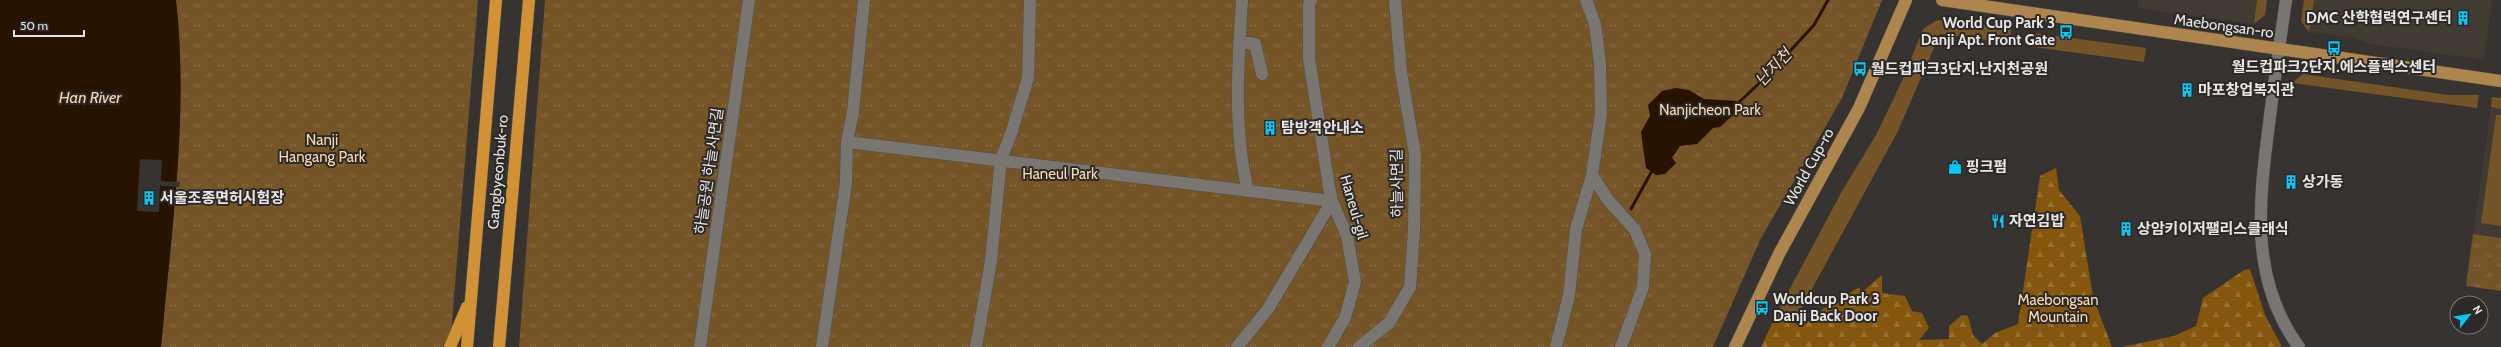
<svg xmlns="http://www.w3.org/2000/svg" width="2501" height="347" font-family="Cabin,'Noto Sans KR',sans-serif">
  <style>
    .built { fill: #423b33 }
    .grass { fill: #755427 }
    .forest { fill: url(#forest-firs) }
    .park { fill: url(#park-tufts) }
    .water { fill: #261300 }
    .pier { fill: #363330 }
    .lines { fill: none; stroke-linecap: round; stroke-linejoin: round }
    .stream { stroke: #261300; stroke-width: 3 }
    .minor-casing { stroke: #52504d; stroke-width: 13 }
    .major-casing { stroke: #52504d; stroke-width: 13 }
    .highway-casing { stroke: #52504d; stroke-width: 13 }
    .minor { stroke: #797672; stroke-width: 12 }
    .major { stroke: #ae864d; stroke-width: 12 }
    .highway { stroke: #d19134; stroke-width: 12 }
    .labels { text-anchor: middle; stroke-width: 4; stroke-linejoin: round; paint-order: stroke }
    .poi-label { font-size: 15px; font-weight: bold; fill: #e8e7e5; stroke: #2c2926; text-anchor: start }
    .street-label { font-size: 15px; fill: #e8e7e5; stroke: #2c2926 }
    .park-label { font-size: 15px; fill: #fadab3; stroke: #2c2926 }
    .water-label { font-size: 16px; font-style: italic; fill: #f8d8b1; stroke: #2c2926 }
  </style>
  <defs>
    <pattern id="forest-firs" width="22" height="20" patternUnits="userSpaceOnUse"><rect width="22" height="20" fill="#85570e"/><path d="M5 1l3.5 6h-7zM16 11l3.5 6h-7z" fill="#966f31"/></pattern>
    <pattern id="park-tufts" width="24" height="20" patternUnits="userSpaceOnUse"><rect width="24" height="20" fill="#755427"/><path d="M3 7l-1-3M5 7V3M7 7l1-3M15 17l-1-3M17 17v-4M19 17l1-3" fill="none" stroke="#896d46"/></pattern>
  </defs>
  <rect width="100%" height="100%" fill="#363330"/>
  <g class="built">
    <path d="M2138,0H2257L2254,24L2137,8Z"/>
    <path d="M2314,0H2492L2484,60L2371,44L2351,37L2309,32Z"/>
    <path d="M2491,107L2501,109V238L2473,234Z"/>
  </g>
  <g class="grass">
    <path d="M2257,0H2267L2265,15L2254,24Z"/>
    <path d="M2304,0H2314L2309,32L2301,21Z"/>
    <path d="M1937,20L2011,29L2010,43L1940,34L1897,133L1794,322L1777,313L1842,191L1876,135L1902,81L1923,29Z"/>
    <path d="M2034,33L2146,48L2144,62L2027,46L2029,35Z"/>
    <path d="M2303,74L2448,95H2479L2477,108L2292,83Z"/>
    <path d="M2492,97L2501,98V109L2491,107Z"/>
    <path d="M2496,115H2501V226L2481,223Z"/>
  </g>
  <g class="forest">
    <path d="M2056,168L2059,190L2080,216L2093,297L2112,347H1761L1777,313L1802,327L1824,308L1848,299L1847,295L1859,287L1862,292L1882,275V293L1905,296L1912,311L1922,313L1929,328L1919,340L1949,339V326L1962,315L1968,316L1973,335L1982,344L1995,333L2018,324L2040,176Z"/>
    <path d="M2250,269L2265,315L2282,347H2122L2174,336L2196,326L2203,298L2244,270Z"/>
  </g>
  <g class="park">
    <path d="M176,0H478L450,347H161C171,231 189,116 176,0Z"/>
    <path d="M545,0H1882L1842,98L1760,240L1713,347H519Z"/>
    <path d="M2473,234L2501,238V291L2466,286Z"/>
  </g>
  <g class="water">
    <path d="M0,0H176C189,116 171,231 161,347H0Z"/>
    <path d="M1676,88L1689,90L1704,99L1737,101L1742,107L1720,127L1713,128L1697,144L1680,146L1672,158L1676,163L1665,174L1656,175L1646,168L1641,132L1650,116L1648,105L1662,91Z"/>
  </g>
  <path class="pier" d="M140,159L162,160L161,181L180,182L179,187L160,186L159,212L137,211Z"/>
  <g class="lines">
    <g class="stream">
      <path d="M1736,105L1768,75L1814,25L1828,0"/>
      <path d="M1631,209L1653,169"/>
    </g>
    <defs>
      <g id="minor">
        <path d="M1242,0C1238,63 1233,129 1248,191"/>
        <path d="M1311,0L1309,5V58L1329,187L1332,201L1347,236L1355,282L1345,318L1328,347"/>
        <path d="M2286,0C2280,41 2274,83 2269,124C2259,202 2249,279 2299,347"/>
        <path d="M1239,42L1255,44L1262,74"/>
        <path d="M847,142L1332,201L1268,309L1237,347"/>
        <path d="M1592,175L1608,200L1635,230L1645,254L1643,287L1621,347"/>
        <path d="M700,347L749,0"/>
        <path d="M822,347L846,183L847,142L853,112L864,0"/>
        <path d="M976,347L991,261L1001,159L1011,134L1028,78L1030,0"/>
        <path d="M1359,347L1389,323L1410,287L1414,231L1415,154L1401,72L1395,0"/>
        <path d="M1556,347L1569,295L1576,229L1592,175L1601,114L1600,64L1595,24L1586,0"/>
      </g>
      <g id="major">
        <path d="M1942,0L2501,81"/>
        <path d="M1735,347L1779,254L1859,108L1906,0"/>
      </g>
      <g id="highway">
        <path d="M450,347L467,307"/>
        <path d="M467,347L496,0"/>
        <path d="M499,347L529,0"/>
      </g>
    </defs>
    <use href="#minor" class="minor-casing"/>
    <use href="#major" class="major-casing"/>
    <use href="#highway" class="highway-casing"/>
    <use href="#minor" class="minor"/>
    <use href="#major" class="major"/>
    <use href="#highway" class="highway"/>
  </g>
  <defs>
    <symbol id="building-bare" viewBox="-9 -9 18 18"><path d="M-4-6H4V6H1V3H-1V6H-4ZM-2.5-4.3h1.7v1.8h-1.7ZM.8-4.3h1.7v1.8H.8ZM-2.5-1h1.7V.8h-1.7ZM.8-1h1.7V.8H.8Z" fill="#02cbf9" stroke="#2c2926" stroke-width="2.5" paint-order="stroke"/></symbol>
    <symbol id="bus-bare" viewBox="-9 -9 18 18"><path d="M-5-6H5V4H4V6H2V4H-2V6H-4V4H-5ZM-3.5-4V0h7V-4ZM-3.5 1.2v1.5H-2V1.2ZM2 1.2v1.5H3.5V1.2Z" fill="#02cbf9" stroke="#2c2926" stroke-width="2.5" paint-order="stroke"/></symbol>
    <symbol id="shop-bare" viewBox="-9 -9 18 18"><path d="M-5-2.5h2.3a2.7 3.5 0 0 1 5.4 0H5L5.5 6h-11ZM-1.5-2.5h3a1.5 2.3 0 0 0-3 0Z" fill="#02cbf9" stroke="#2c2926" stroke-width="2.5" paint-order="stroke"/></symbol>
    <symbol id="restaurant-bare" viewBox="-9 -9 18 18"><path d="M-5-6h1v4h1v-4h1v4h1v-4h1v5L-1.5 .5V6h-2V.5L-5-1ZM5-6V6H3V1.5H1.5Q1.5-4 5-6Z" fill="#02cbf9" stroke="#2c2926" stroke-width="2.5" paint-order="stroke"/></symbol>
  </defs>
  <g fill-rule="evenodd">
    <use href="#building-bare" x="2453" y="8" width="20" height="20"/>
    <use href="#bus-bare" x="2056" y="22" width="20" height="20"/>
    <use href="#bus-bare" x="2324" y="38" width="20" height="20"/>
    <use href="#bus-bare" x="1850" y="59" width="20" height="20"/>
    <use href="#building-bare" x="2177" y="80" width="20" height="20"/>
    <use href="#building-bare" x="1260" y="118" width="20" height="20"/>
    <use href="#shop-bare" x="1945" y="157" width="20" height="20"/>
    <use href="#building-bare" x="2281" y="172" width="20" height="20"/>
    <use href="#building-bare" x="139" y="188" width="20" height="20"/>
    <use href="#restaurant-bare" x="1988" y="211" width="20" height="20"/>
    <use href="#building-bare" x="2116" y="219" width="20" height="20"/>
    <use href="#bus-bare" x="1752" y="298" width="20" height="20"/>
  </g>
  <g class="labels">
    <g class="poi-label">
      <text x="2452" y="23" text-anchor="end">DMC 산학협력연구센터</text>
      <text x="2055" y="28" text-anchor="end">World Cup Park 3<tspan x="2055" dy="17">Danji Apt. Front Gate</tspan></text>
      <text x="2334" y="72" text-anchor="middle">월드컵파크2단지.에스플렉스센터</text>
      <text x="1871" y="74">월드컵파크3단지.난지천공원</text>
      <text x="2198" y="95">마포창업복지관</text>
      <text x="1281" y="133">탐방객안내소</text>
      <text x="1966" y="172">핑크펌</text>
      <text x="2302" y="187">상가동</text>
      <text x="160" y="203">서울조종면허시험장</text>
      <text x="2009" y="226">자연김밥</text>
      <text x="2137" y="234">상암키이저팰리스클래식</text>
      <text x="1773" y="304">Worldcup Park 3<tspan x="1773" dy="17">Danji Back Door</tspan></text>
    </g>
    <g class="street-label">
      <text transform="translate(2224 26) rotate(8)" y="5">Maebongsan-ro</text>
      <text transform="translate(1809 167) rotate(-61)" y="5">World Cup-ro</text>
      <text transform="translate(709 171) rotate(-82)" y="5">하늘공원 하늘사면길</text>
      <text transform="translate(498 172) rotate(-85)" y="5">Gangbyeonbuk-ro</text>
      <text transform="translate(1397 183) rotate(-91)" y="5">하늘사면길</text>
      <text transform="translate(1354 207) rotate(74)" y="5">Haneul-gil</text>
    </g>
    <g class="park-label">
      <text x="1710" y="115">Nanjicheon Park</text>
      <text x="322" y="145">Nanji<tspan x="322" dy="17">Hangang Park</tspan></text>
      <text x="1060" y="179">Haneul Park</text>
      <text x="2058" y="305">Maebongsan<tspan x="2058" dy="17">Mountain</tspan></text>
    </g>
    <g class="water-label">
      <text transform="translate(1773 67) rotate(-47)" y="6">난지천</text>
      <text x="90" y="103">Han River</text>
    </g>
  </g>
  <g transform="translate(2469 315) rotate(59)"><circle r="19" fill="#2c2926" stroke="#777572"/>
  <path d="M0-3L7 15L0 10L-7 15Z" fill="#02cbf9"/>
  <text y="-6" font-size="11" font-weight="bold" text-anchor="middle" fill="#e8e7e5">N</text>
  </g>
  <path d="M14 30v6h70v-6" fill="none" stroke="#e8e7e5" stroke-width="2"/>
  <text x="20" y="30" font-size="12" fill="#e8e7e5" stroke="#2c2926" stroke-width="3" paint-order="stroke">50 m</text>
</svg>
